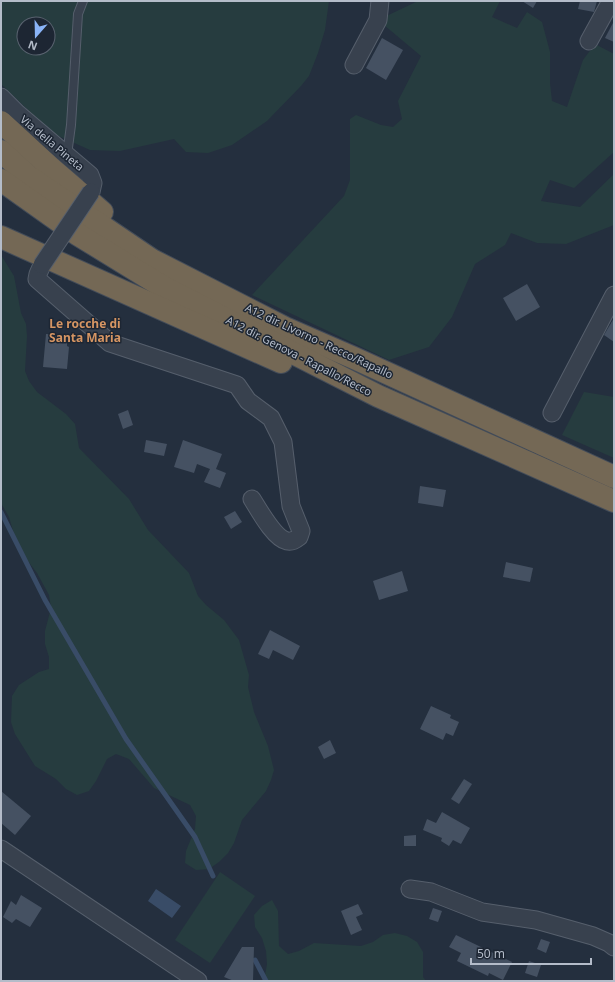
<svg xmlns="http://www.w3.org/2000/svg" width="615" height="982" font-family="'Noto Sans',sans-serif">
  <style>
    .green { fill: #263c3f; fill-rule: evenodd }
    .water { fill: #394c67 }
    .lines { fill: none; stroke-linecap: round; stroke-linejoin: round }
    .stream { stroke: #394c67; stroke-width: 5 }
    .building { fill: #455162 }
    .lane-casing { stroke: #565f6c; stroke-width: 10 }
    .street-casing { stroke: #565f6c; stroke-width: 19 }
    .highway-casing { stroke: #434c59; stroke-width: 24 }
    .lane { stroke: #38414e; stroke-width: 8 }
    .street { stroke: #38414e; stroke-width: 17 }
    .highway { stroke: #746855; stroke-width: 22 }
    .street-bridge-casing { stroke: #565f6c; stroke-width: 19; stroke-linecap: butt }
    .street-bridge { stroke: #38414e; stroke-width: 17 }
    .labels { text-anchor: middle; stroke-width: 3; stroke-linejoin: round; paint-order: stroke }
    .street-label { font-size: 11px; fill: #b4bcc9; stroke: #1d2633 }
    .neighbourhood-label { font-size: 12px; font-weight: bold; fill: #d59563; stroke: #1d2633 }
  </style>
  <rect width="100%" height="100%" fill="#242f3e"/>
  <g class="green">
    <path d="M1,1H329L325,30L318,53L309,76L301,86L267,121L232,145L208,153L186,152L174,139L120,151L90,150L52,133L1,84ZM24,24H48V48H24Z"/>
    <path d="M418,1H500L492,17L517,28L527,12L542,22L550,52V83L552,101L567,107L583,60L595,44L614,54V152L574,188L550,180L541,201L580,207L614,174V225L566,244L537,243L511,233L505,245L475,264L452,317L429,347L389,360L252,295L344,196L350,180V119L356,115L381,125L393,127L402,119L398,101L421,56L378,20Z"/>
    <path d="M1,255L14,276L21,313L26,324L27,336L25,371L29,381L37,392L66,414L75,424L79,448L129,499L148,530L189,573L198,596L206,605L224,620L239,640L249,675L248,687L254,712L268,746L274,770L271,780L266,791L242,820L234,843L228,853L219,862L209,869L196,870L185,863L186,851L195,829L196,816L190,805L154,788L129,759L116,754L107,759L96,781L89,791L77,795L66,789L56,779L35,766L15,734L11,722L12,696L19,685L39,672L49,669V657L45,644V631L51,608L49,595L37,573L21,552L16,541L9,517L1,503Z"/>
    <path d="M584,392L614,397V458L562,435Z"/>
    <path d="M220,872L255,896L210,963L175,940Z"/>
    <path d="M272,900L278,911L279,946L288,954L299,951L314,943L361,946L373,942L383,935L395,933L407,936L417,942L423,952V977L426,981H264L267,964L266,951L262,938L255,927L254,915L262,906Z"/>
  </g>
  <path class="water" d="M156,889L181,906L172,918L148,901Z"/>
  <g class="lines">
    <g class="stream">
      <path d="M1,512L45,600L126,739L195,837L213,876"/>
      <path d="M255,960L266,981"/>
    </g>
  </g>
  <g class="building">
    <path d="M522,1H537L533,8Z"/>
    <path d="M580,1H597L594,12L578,9Z"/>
    <path d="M614,21V42L605,38Z"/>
    <path d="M382,38L403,50L386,80L366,68Z"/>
    <path d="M527,284L540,307L516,321L503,298Z"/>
    <path d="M614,318V342L604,335Z"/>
    <path d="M46,334L67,335V346L69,347L67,369L43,367Z"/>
    <path d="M128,410L133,425L123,429L118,414Z"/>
    <path d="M146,440L167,444L164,456L144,452Z"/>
    <path d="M183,440L222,454L216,469L226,473L220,488L204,482L210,469L197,464L194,473L174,467Z"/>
    <path d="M420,486L446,490L443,507L418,503Z"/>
    <path d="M235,511L242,522L231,529L224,517Z"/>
    <path d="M506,562L533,568L530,582L503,577Z"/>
    <path d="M402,571L408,591L379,600L373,581Z"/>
    <path d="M270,630L300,646L293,660L273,650L269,659L258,654Z"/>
    <path d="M431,706L451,715L450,718L459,722L453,736L446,733L443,740L420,729Z"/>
    <path d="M330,740L336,753L324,759L318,747Z"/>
    <path d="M464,779L472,784L459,804L451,799Z"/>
    <path d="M1,791L31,816L15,835L1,823Z"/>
    <path d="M442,812L470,828L461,844L453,840L449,846L441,841L442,838L423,830L427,819L436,823Z"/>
    <path d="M416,835V846H404V836Z"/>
    <path d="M21,895L42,908L30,927L16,919L12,923L3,917L11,901L16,905Z"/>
    <path d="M358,904L363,914L356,917L362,930L351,935L341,911Z"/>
    <path d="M433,908L442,911L438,922L429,919Z"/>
    <path d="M456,935L512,962L503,980L489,973L488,976L457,961L461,953L449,947Z"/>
    <path d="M541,939L550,942L546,953L537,949Z"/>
    <path d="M242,947H254L253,981H234L224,977Z"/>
    <path d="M529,961L541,965L537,977L525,973Z"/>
  </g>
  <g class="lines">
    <defs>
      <path id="lane" d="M67,155L71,125L78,14L83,1"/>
      <g id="street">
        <path d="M589,41L611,1"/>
        <path d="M354,65L378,20L380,1"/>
        <path d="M1,97L17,113L90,175L93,183L91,192"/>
        <path d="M42,265L38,274L37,279L110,343L237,385L248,401L271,418L283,442L291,506L301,531L299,537C295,540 292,542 287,541C274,538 259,510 252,499"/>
        <path d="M552,413L614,295"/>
        <path d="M1,849L198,981"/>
        <path d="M410,889L431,892L482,912L536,920L593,936L609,943L614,947"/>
      </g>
      <g id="highway">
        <path d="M1,122L51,168L102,212"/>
        <path d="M1,151L28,176L152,260L285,328L354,358L614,477"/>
        <path d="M1,180L77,234L165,288L378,396L614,501"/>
        <path d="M1,237L281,362"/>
      </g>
    </defs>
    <use href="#lane" class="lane-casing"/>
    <use href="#street" class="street-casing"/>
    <use href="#highway" class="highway-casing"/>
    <use href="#lane" class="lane"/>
    <use href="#street" class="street"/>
    <use href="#highway" class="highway"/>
    <defs>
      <path id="street-bridge" d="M42,265L91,192"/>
    </defs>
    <use href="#street-bridge" class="street-bridge-casing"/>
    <use href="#street-bridge" class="street-bridge"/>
  </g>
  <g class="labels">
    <g class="street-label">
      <text transform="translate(52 143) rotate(40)" y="4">Via della Pineta</text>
      <text transform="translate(319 341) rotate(25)" y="4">A12 dir. Livorno - Recco/Rapallo</text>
      <text transform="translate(299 356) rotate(27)" y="4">A12 dir. Genova - Rapallo/Recco</text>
    </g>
    <g class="neighbourhood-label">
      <text x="85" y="328">Le rocche di<tspan x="85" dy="14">Santa Maria</tspan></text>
    </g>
  </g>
  <rect width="615" height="982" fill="none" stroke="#b4bcc9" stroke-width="4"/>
  <g transform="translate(36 36) rotate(200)"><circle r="19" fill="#1d2633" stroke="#59626f"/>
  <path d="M0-3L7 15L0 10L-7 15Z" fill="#8ab4f8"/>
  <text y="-6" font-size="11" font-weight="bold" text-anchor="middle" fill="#b4bcc9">N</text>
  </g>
  <path d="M471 958v6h120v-6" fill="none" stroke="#b4bcc9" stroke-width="2"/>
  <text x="477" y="958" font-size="12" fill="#b4bcc9" stroke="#1d2633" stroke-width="3" paint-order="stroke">50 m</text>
</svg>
